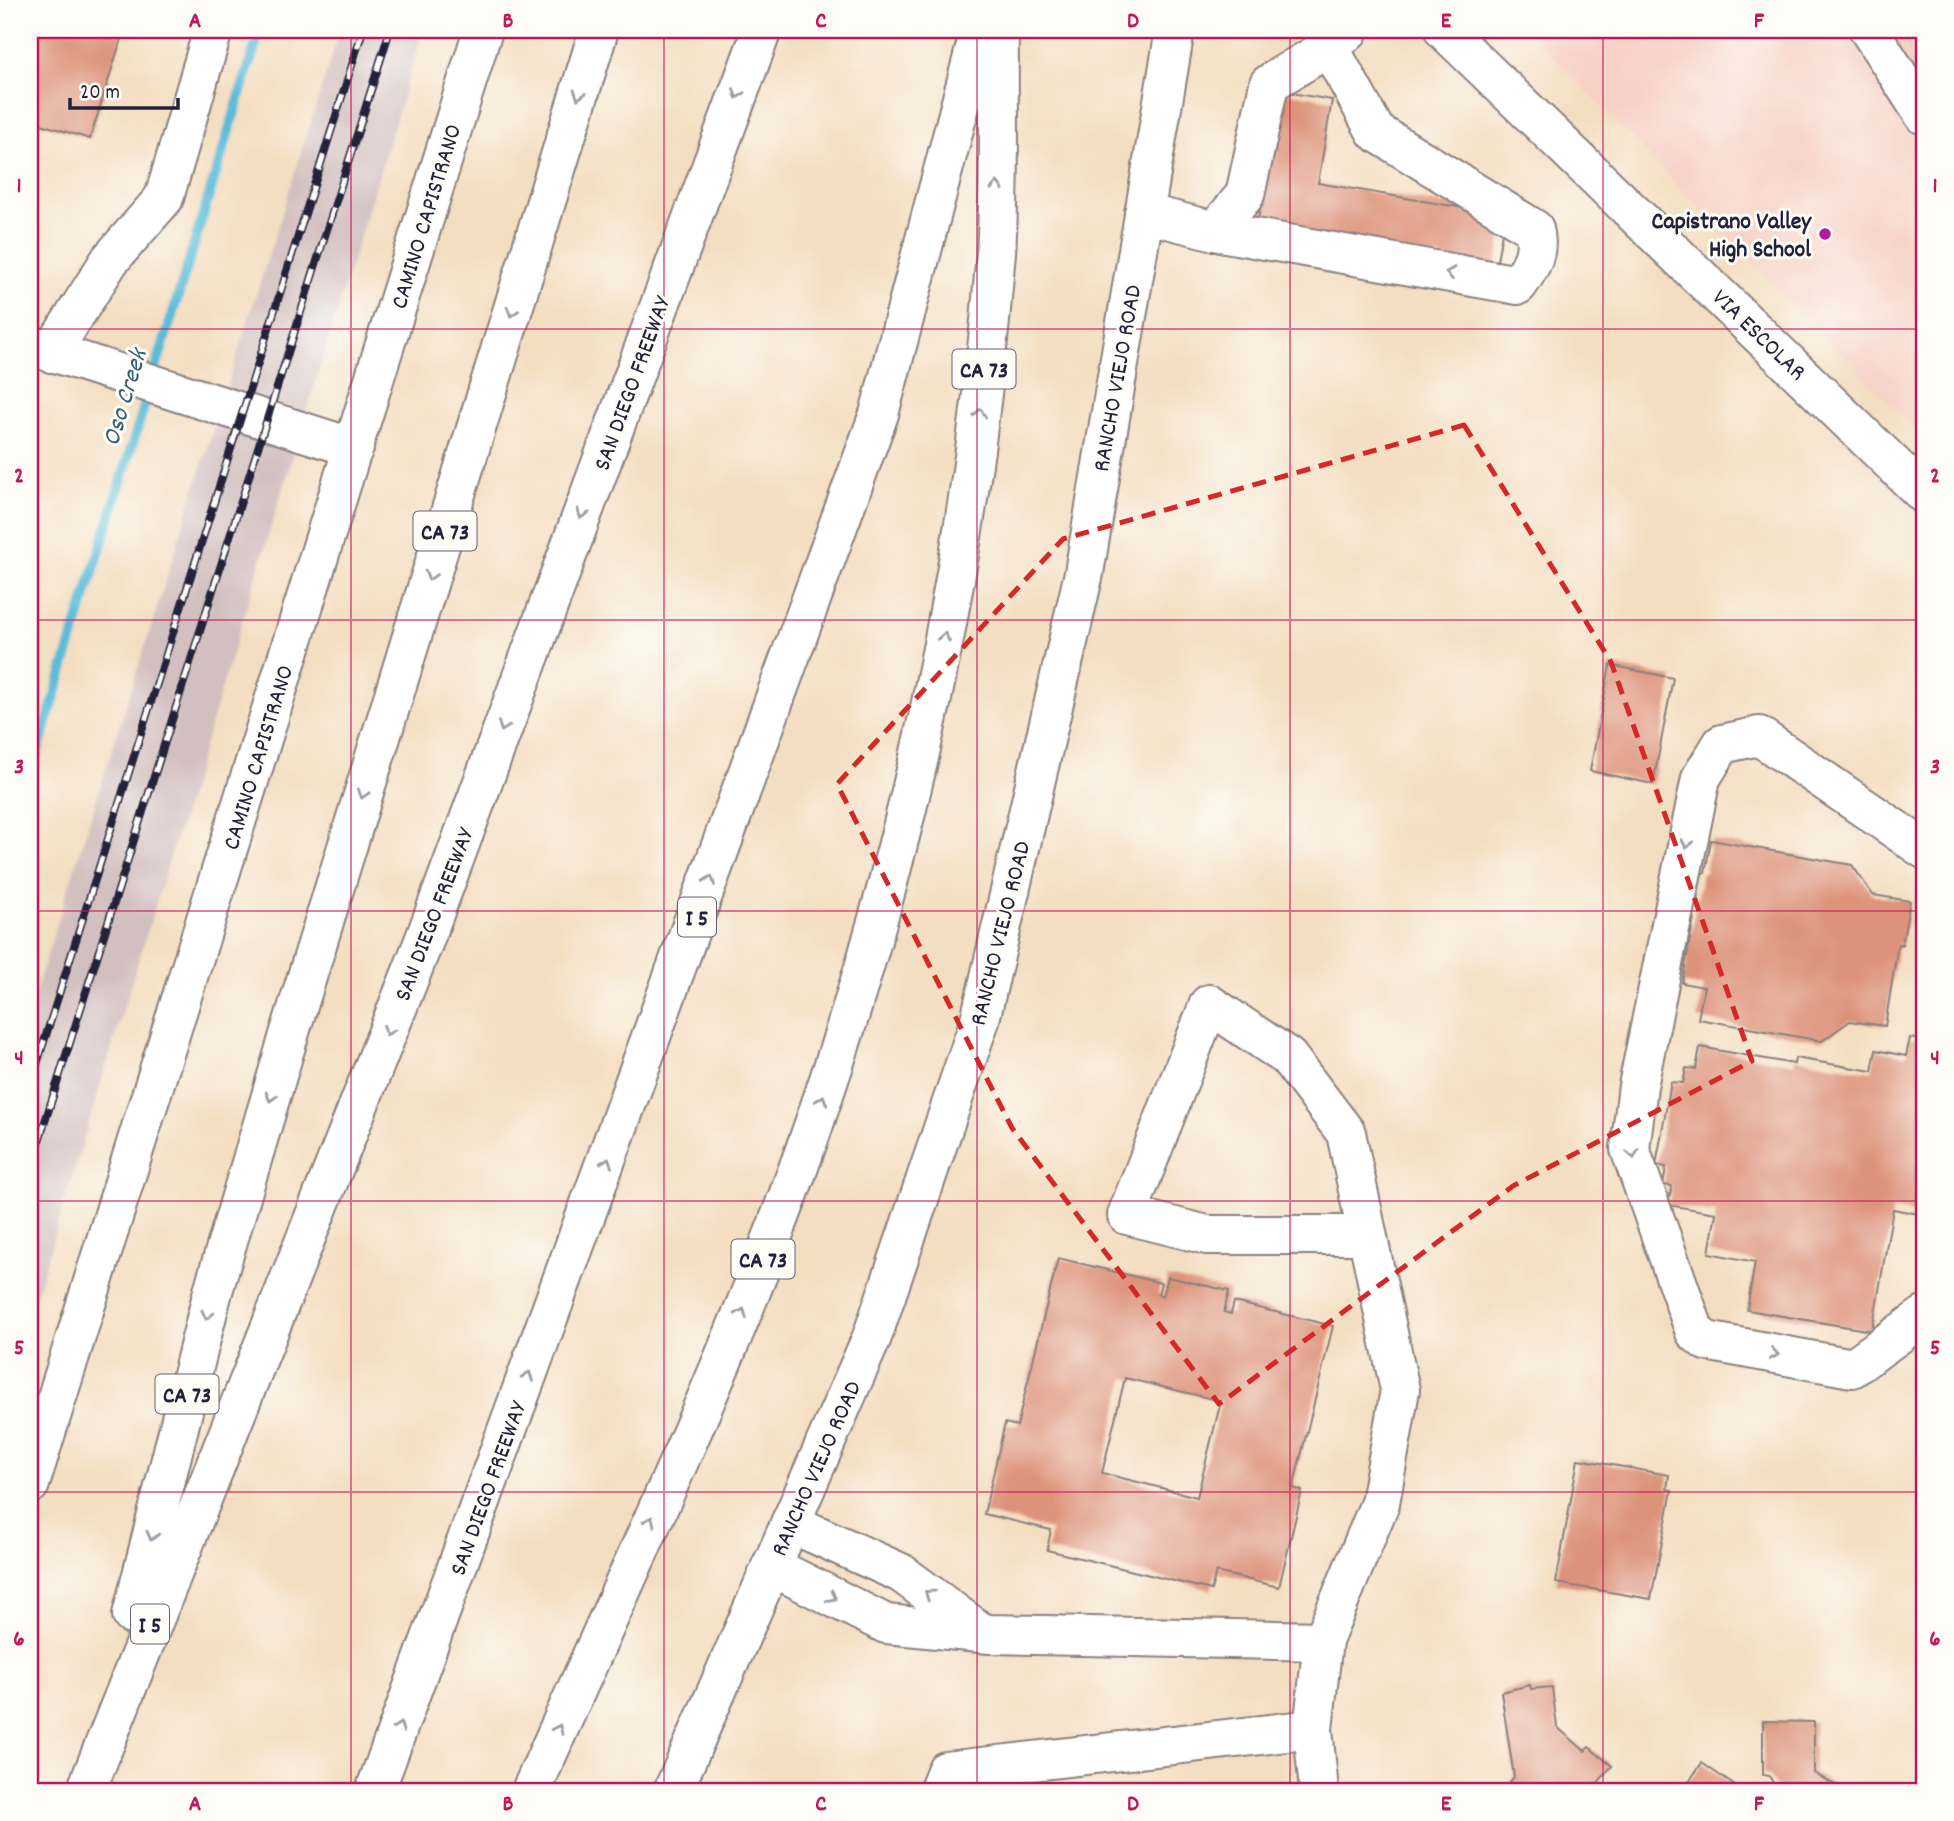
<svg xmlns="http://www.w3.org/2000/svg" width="1954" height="1821" font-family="Dekko,sans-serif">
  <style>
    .built { fill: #f7d1c6 }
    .industrial { fill: #d2bfbf }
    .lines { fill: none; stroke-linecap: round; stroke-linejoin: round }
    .stream { stroke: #5abcd9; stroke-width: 10 }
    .building { fill: #dd937a; fill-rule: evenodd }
    .minor-casing { stroke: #8b807e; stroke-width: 42 }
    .major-casing { stroke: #8b807e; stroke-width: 42 }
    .highway-casing { stroke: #8b807e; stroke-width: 42 }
    .minor { stroke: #fff; stroke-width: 38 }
    .major { stroke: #fff; stroke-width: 38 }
    .highway { stroke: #fff; stroke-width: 38 }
    .rail-casing { stroke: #22223b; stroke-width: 8 }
    .rail { stroke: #fdfcf7; stroke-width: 5; stroke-dasharray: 16; stroke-linecap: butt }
    .oneway { stroke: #9c9ca7 }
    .marked { fill: none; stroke: #d62828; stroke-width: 5; stroke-dasharray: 14 9; stroke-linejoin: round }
    .grid { fill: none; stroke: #c2185b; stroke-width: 2; stroke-opacity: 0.55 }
    .poi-dot { fill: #b5179e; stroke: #fdfcf7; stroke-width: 2.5 }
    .labels { text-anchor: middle; stroke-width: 6; stroke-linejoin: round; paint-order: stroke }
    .shield { fill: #fdfcf7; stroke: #646373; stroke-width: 2 }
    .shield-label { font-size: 23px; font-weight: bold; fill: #22223b }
    .street-label { font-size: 24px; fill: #22223b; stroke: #fdfcf7 }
    .poi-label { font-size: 24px; font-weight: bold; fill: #22223b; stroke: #fdfcf7; text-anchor: end }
    .water-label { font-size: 26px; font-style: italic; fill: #38607a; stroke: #fdfcf7 }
    .neatline { fill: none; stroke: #c2185b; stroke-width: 2.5 }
    .grid-label { font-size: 23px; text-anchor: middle; font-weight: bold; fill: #c2185b }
  </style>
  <rect width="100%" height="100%" fill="#fdfcf7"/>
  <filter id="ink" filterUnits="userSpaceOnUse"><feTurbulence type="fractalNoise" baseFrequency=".0143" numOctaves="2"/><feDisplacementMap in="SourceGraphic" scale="14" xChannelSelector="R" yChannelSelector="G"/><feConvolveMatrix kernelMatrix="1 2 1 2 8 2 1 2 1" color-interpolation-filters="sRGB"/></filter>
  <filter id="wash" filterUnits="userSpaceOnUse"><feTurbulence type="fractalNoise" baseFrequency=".00686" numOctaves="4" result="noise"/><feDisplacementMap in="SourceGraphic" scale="28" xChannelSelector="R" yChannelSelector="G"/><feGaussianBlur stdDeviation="1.57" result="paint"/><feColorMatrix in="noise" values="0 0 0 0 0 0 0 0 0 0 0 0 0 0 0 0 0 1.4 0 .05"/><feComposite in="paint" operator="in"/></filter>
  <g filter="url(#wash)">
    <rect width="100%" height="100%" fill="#f4dec1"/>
    <path class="built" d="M1527,30H1924V439Z"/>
    <path class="industrial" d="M340,30H423L30,1315V1009Z"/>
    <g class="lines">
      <path class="stream" d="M30,777L260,30"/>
    </g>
    <g id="blocks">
      <g class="building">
        <path d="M30,30H124L90,139L41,124L33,149H30Z"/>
        <path d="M1280,91L1332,100L1318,183L1505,215L1496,267L1257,226Z"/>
        <path d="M1610,665L1673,678L1653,784L1590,771Z"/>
        <path d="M1711,840L1852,865L1873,895L1910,901L1902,945L1898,944L1885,1026L1850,1021L1822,1041L1698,1019L1704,987L1682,983L1702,873H1705Z"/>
        <path d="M1910,1038L1924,1041V1215L1893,1209L1872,1331L1747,1310L1755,1262L1709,1253L1716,1213L1668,1205L1672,1186L1663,1185L1666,1167L1656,1165L1671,1082L1683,1083L1686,1068L1696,1069L1700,1047L1794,1064L1795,1058L1872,1071L1876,1050L1906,1056Z"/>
        <path d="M1058,1258L1161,1283L1158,1294L1163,1296L1168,1277L1229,1291L1224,1312L1231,1314L1234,1302L1333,1326L1293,1488L1302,1491L1279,1587L1216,1572L1211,1590L1047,1550L1051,1530L984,1514L1005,1423L1017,1426ZM1125,1378L1221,1401L1197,1497L1102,1473Z"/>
        <path d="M1578,1459L1669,1475L1667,1489L1672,1490L1651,1599L1556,1583Z"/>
        <path d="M1530,1685L1531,1689L1552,1687L1557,1727L1585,1751L1589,1747L1612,1766L1591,1791H1502L1514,1777L1501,1692Z"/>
        <path d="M1763,1721L1814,1722V1773L1845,1791H1778L1769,1776L1763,1775Z"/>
        <path d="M1702,1763L1735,1786L1732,1791H1682Z"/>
      </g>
    </g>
  </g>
  <g filter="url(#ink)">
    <use href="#blocks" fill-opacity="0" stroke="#8b807e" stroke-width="2"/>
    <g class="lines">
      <defs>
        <g id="minor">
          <path d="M1444,30L1924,494"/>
          <path d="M1869,30L1924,115"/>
          <path d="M1144,213L1215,231L1518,285C1531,266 1540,252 1534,229L1376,132L1330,49"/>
          <path d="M1215,231L1245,195L1269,84C1296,65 1326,53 1349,30"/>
          <path d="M30,345L354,448"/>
          <path d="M51,353L110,260L164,198L213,30"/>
          <path d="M1924,849L1759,736L1722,744L1701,778L1638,1086L1630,1149L1695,1332L1706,1341L1852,1368L1924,1316"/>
          <path d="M30,1484L483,30"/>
          <path d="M790,1523L901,1573L982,1633"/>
          <path d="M771,1566L886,1624L990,1634L1323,1641"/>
          <path d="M938,1791L946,1771L1313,1729"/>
          <path d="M1319,1791L1313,1729L1323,1641L1380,1503L1400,1390L1346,1133L1288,1057L1209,1004L1127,1215L1207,1235H1366"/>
        </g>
        <path id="major" d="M673,1791L872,1337L980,1020L1084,573L1175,30"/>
        <g id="highway">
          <path d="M132,1615L213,1291L290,1032L599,30"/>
          <path d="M86,1791L424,941L762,30"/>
          <path d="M375,1791L879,414L980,30"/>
          <path d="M531,1791C628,1572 734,1354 813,1127C911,844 973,550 996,252C1001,178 998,103 999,30"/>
        </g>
      </defs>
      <use href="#minor" class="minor-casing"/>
      <use href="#major" class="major-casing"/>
      <use href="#highway" class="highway-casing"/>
      <use href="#minor" class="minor"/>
      <use href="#major" class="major"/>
      <use href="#highway" class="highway"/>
      <defs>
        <g id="rail">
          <path d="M30,1086L363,30"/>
          <path d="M30,1169L390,30"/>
        </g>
      </defs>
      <use href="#rail" class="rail-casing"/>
      <use href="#rail" class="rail"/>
    </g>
    <defs><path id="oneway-chevron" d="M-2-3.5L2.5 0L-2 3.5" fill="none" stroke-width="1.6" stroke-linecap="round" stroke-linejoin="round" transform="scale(1.75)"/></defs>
    <g class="oneway">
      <use href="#oneway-chevron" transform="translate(738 94) rotate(110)"/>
      <use href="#oneway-chevron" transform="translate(579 95) rotate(107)"/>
      <use href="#oneway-chevron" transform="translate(997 186) rotate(-89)"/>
      <use href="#oneway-chevron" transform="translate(1450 273) rotate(-170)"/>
      <use href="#oneway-chevron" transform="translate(512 312) rotate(107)"/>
      <use href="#oneway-chevron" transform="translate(980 413) rotate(-84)"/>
      <use href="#oneway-chevron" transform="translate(582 514) rotate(110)"/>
      <use href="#oneway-chevron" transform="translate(430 576) rotate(107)"/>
      <use href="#oneway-chevron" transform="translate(944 637) rotate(-80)"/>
      <use href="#oneway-chevron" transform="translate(503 727) rotate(110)"/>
      <use href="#oneway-chevron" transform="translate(363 794) rotate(107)"/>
      <use href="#oneway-chevron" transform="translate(1687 844) rotate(101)"/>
      <use href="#oneway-chevron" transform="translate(710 880) rotate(-70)"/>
      <use href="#oneway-chevron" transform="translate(388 1031) rotate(112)"/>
      <use href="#oneway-chevron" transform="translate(271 1097) rotate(106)"/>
      <use href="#oneway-chevron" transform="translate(822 1100) rotate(-72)"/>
      <use href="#oneway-chevron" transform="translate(1633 1154) rotate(79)"/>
      <use href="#oneway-chevron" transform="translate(607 1162) rotate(-70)"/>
      <use href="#oneway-chevron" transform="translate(742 1313) rotate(-68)"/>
      <use href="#oneway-chevron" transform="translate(207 1315) rotate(104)"/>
      <use href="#oneway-chevron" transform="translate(1774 1354) rotate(10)"/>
      <use href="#oneway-chevron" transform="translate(528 1376) rotate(-70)"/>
      <use href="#oneway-chevron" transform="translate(650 1521) rotate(-66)"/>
      <use href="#oneway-chevron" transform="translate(152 1536) rotate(104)"/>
      <use href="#oneway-chevron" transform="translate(929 1594) rotate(-144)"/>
      <use href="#oneway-chevron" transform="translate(832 1597) rotate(27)"/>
      <use href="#oneway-chevron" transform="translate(399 1727) rotate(-70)"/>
      <use href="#oneway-chevron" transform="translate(558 1729) rotate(-66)"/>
    </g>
  </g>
  <path class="marked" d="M1464,425L1611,662L1752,1061L1513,1186L1219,1404L1012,1128L837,784L1063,539Z"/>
  <path class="grid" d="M351,30V1791M664,30V1791M977,30V1791M1290,30V1791M1603,30V1791M30,329H1924M30,620H1924M30,911H1924M30,1201H1924M30,1492H1924"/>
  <circle class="poi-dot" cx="1825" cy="234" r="7"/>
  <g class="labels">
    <g class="shield">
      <rect x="952.5" y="349.5" width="63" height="39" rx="5"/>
      <rect x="413.5" y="511.5" width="63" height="39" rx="5"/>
      <rect x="678" y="897.5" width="38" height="39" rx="5"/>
      <rect x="731.5" y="1239.5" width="63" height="39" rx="5"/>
      <rect x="155.5" y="1374.5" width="63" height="39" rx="5"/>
      <rect x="131" y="1604.5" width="38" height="39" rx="5"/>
    </g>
    <g class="shield-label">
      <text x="984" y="377">CA 73</text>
      <text x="445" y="539">CA 73</text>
      <text x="697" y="925">I 5</text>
      <text x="763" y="1267">CA 73</text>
      <text x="187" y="1402">CA 73</text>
      <text x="150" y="1632">I 5</text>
    </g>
    <g class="street-label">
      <text transform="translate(425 216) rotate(-73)" y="8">CAMINO CAPISTRANO</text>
      <text transform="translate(1760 334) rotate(44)" y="8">VIA ESCOLAR</text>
      <text transform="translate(1116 378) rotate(-80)" y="8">RANCHO VIEJO ROAD</text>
      <text transform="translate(631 383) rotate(-70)" y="8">SAN DIEGO FREEWAY</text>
      <text transform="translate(257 757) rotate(-73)" y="8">CAMINO CAPISTRANO</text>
      <text transform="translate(433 914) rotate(-69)" y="8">SAN DIEGO FREEWAY</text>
      <text transform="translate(999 933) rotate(-76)" y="8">RANCHO VIEJO ROAD</text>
      <text transform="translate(815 1468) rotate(-66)" y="8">RANCHO VIEJO ROAD</text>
      <text transform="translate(487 1488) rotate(-70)" y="8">SAN DIEGO FREEWAY</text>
    </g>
    <g class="poi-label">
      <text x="1811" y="228">Capistrano Valley<tspan x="1811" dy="28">High School</tspan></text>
    </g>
    <g class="water-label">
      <text transform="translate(123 397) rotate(-73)" y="9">Oso Creek</text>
    </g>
  </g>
  <rect width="1954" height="1821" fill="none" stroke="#fdfcf7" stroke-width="77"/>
  <path d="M70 98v10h108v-10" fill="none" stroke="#22223b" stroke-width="3.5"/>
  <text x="80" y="98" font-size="21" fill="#22223b" stroke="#fdfcf7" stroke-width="5" paint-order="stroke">20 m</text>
  <rect x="38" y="38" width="1878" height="1745" class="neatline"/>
  <g class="grid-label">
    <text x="195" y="27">A</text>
    <text x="508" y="27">B</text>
    <text x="821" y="27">C</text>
    <text x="1133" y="27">D</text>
    <text x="1446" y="27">E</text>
    <text x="1759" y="27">F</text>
    <text x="19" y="192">1</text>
    <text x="1935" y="192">1</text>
    <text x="19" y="482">2</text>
    <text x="1935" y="482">2</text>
    <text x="19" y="773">3</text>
    <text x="1935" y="773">3</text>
    <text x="19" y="1064">4</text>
    <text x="1935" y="1064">4</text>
    <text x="19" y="1354">5</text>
    <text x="1935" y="1354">5</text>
    <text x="19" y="1645">6</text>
    <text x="1935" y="1645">6</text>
    <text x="195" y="1810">A</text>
    <text x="508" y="1810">B</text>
    <text x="821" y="1810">C</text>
    <text x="1133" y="1810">D</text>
    <text x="1446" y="1810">E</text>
    <text x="1759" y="1810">F</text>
  </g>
</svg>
